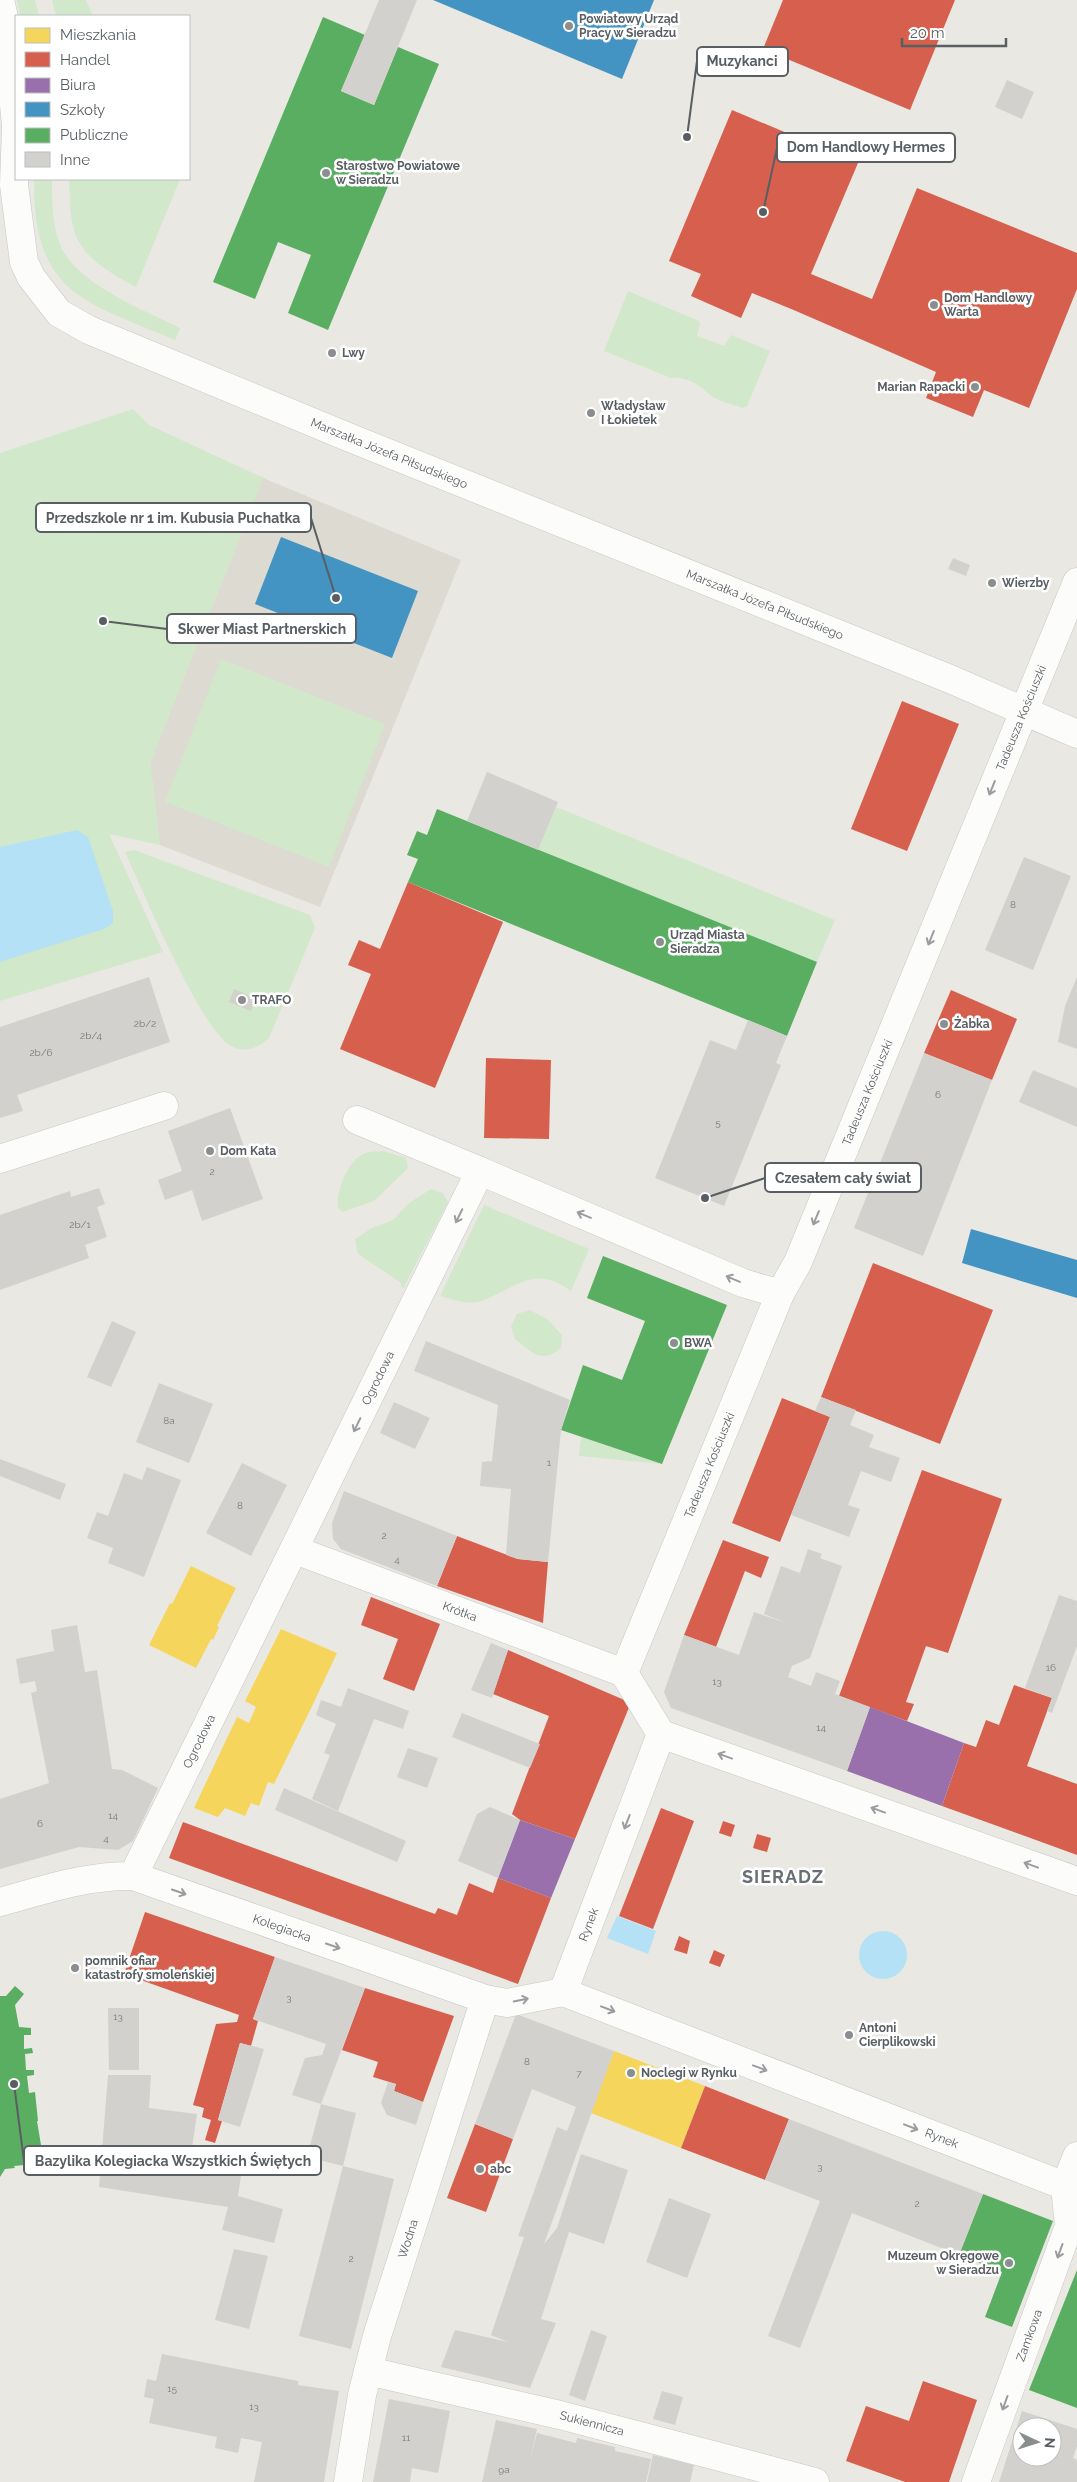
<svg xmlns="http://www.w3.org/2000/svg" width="1077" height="2482" font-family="Raleway,sans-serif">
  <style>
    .education { fill: #dddad2 }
    .green { fill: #d1e8cb }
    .water { fill: #b5e1f6 }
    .homes { fill: #f6d55c }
    .shops { fill: #d6604d }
    .offices { fill: #9970ab }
    .schools { fill: #4393c3 }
    .public { fill: #5aae61 }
    .building { fill: #d2d1cd; fill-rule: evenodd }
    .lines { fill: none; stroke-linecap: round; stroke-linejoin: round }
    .street-casing { stroke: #c7c7c7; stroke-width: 29 }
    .street { stroke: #fcfcfb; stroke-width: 28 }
    .oneway { stroke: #9a9d9f }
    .poi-dot { fill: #8b8e8f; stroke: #fff; stroke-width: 2 }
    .labels { text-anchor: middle; stroke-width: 5; stroke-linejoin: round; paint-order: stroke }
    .number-label { font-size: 10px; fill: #777b7d }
    .poi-label { font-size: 12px; font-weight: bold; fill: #585e62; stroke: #fff; text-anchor: start }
    .street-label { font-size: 12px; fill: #585e62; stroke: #fff }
    .district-label { font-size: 18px; font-weight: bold; letter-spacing: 1px; fill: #697075; stroke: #fff }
    .leader { fill: none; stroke: #585e62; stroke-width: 2 }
    .callout-dot { fill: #585e62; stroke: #fff; stroke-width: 2 }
    .callout { fill: #fff; stroke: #585e62; stroke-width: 2 }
    .callout-label { font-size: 14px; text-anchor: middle; font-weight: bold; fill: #585e62 }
  </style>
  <rect width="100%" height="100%" fill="#eae8e2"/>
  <path class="education" d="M263,478L461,560L320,907L160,845L150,763Z"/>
  <g class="green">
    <path d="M17,0H35L39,16H20Z"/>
    <path d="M52,0H86L93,16H56Z"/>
    <path d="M34,179H52C52,201 52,226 61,247C79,285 144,310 180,328L175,340C83,301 33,294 34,179Z"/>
    <path d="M69,179H180L136,287C112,274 82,258 74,230C69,214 70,195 69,179Z"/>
    <path d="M628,291L699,321L700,324L697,336L724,346L731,335L770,351L747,406L742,408C733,404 716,401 709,394C700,385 685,376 671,378L604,351Z"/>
    <path d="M133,409L149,425L266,479H263L150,763L160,845L109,834L163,952L0,1001V453Z"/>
    <path d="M221,659L385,724L329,867L165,802Z"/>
    <path d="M556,807L835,920L817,962L538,850Z"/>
    <path d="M134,850L310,915L315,928L269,1038C259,1047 245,1054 231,1046C201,1030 142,889 125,852Z"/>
    <path d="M383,1151L406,1158L408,1168L374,1201L342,1212L338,1208C336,1192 347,1162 363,1154C368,1151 376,1152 383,1151Z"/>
    <path d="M431,1189L443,1193L448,1202L403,1289L400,1282L358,1254L355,1239L372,1228L393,1220L409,1203Z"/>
    <path d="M484,1205L589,1249L571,1291C539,1268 524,1281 493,1296C488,1298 483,1301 478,1302C466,1305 452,1299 440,1296Z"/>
    <path d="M530,1310L548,1320L562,1335L561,1348C541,1365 532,1352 515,1339L511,1326L517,1314Z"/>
    <path d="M581,1437L662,1464L579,1456Z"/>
  </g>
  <g class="water">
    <path d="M77,830L88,837L113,911V923L104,929L0,962V847Z"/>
    <path d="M617,1916L656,1931L648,1954L607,1938Z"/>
    <circle cx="883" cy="1955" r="24"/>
  </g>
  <g class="homes">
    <path d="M191,1566L236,1588L217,1626L219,1627L213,1640L211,1639L196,1668L149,1645L170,1603L172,1604Z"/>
    <path d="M281,1629L337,1653L315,1700L274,1784L268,1782L259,1806L251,1803L245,1816L225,1808L218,1817L194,1808L237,1717L249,1723L256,1707L245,1701Z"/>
    <path d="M614,2051L705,2086L681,2148L591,2113Z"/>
  </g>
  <g class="shops">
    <path d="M783,0H955L910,110L763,49Z"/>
    <path d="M732,110L858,163L811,274L872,299L917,188L1077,253V289L1029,408L984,390L973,417L926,398L936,372L796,311L752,293L741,318L691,296L701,274L669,261Z"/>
    <path d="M902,701L959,724L907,851L851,829Z"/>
    <path d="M408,882L503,922L435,1088L340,1049L371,974L348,965L359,940L380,949Z"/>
    <path d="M951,990L1017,1019L992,1080L924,1053Z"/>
    <path d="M486,1058L551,1060L549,1139L484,1138Z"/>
    <path d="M873,1263L993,1310L940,1444L821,1397Z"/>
    <path d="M782,1398L830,1417L780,1542L732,1523Z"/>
    <path d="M922,1470L1002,1499L948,1653L926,1646L906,1702L914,1704L907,1721L839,1696Z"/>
    <path d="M457,1536L518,1559L548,1562L543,1623L437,1586Z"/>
    <path d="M723,1540L769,1557L761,1578L745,1571L716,1647L684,1635Z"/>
    <path d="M371,1597L440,1624L414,1691L383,1679L398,1639L361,1625Z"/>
    <path d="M508,1650L629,1702L630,1705L575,1839L520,1820L512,1814L549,1716L493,1694Z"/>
    <path d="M1014,1685L1052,1698L1027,1766L1077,1784V1855L942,1806L964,1743L976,1747L986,1720L999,1725Z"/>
    <path d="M661,1808L694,1821L653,1929L619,1916Z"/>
    <path d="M723,1821L735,1825L731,1837L719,1833Z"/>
    <path d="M183,1822L435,1914L438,1908L457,1915L469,1883L493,1893L498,1878L551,1898L518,1984L169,1858Z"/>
    <path d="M757,1834L771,1838L767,1852L753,1848Z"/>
    <path d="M145,1912L275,1957L253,2019L258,2021L251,2046L240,2043L218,2120L222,2121L215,2143L205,2140L211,2120L202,2117L204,2108L193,2105L216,2024L237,2022L239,2015L124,1974Z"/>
    <path d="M679,1936L690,1941L687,1954L674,1950Z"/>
    <path d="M714,1950L725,1955L720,1967L709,1963Z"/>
    <path d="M365,1988L454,2016L423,2102L394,2091L396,2084L373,2077L378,2062L342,2050Z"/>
    <path d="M705,2086L789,2119L765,2180L681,2148Z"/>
    <path d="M475,2124L513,2139L486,2212L447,2198Z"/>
    <path d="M923,2381L977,2400L949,2482H905L846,2461L866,2406L909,2421Z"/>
  </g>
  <g class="offices">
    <path d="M870,1707L964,1743L942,1806L847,1771Z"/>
    <path d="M520,1820L575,1839L551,1898L498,1878Z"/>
  </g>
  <g class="schools">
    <path d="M433,0H654L622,79Z"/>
    <path d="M281,537L418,591L392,658L255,604Z"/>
    <path d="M971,1229L1077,1260V1298L962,1263Z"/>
  </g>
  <g class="public">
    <path d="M323,17L365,35L341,91L374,105L398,47L439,64L328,330L288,313L311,255L278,242L255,299L213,282Z"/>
    <path d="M437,809L817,962L787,1036L408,882L418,859L407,855L417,831L427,835Z"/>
    <path d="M603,1256L727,1305L662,1464L561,1430L583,1365L622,1380L645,1321L587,1298Z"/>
    <path d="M15,1986L24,1994L15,2005L19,2027L31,2028V2035H24V2049L32,2048L33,2053L25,2054L26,2070H34V2075L27,2076L29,2093L35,2092L38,2121H37L44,2163L14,2166L15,2168L5,2169L0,2177V1996H6Z"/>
    <path d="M983,2194L1053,2221L1012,2327L985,2317L1002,2272L959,2255Z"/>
    <path d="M1077,2270V2408L1029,2390Z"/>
  </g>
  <g class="building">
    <path d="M379,0H417L374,105L341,91Z"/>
    <path d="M1007,80L1034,92L1022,119L995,107Z"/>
    <path d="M953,558L970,565L966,576L948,569Z"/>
    <path d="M487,772L558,802L538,850L467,821Z"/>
    <path d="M1024,857L1071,876L1033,970L985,950Z"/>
    <path d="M149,977L170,1042L17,1095L23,1111L0,1118V1027Z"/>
    <path d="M1077,977V1049L1058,1042L1065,1006Z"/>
    <path d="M234,989L255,998L251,1011L229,1002Z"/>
    <path d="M748,1020L787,1036L776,1063L781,1065L724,1206L655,1178L710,1040L736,1050Z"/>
    <path d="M924,1053L992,1080L923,1256L854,1228Z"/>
    <path d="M1033,1070L1077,1088V1127L1019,1102Z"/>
    <path d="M230,1108L263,1199L202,1221L192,1190L165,1200L158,1180L182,1171L168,1131Z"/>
    <path d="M99,1188L105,1204L97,1207L107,1237L85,1245L89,1258L0,1290V1215L70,1191L71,1197Z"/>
    <path d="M112,1321L136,1332L111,1387L87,1377Z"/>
    <path d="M426,1341L570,1400L561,1430L548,1562L518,1559L506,1555L511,1489L480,1486L482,1462L492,1461L498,1405L414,1371Z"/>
    <path d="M159,1383L213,1404L189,1463L136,1442Z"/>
    <path d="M821,1397L856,1410L850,1425L874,1435L869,1447L900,1458L891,1482L861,1471L848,1505L860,1509L849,1537L791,1515L830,1417L815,1411Z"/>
    <path d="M394,1402L430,1418L415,1449L380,1433Z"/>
    <path d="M0,1459L66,1484L60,1500L0,1476Z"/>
    <path d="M242,1463L287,1485L251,1556L206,1533Z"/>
    <path d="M147,1467L181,1480L144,1577L108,1563L113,1548L87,1538L97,1512L108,1516L124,1473L142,1480Z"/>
    <path d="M344,1491L457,1536L437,1586L341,1549L333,1539L332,1523Z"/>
    <path d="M808,1549L822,1554L820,1558L842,1566L810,1658L792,1666L788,1677L811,1686L816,1672L840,1681L835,1694L870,1707L847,1771L671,1708L664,1692L684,1635L739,1655L754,1612L786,1623L764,1614L781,1566L800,1573Z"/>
    <path d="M1059,1595L1077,1601V1646L1052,1713L1047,1711L1052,1698L1025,1688Z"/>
    <path d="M77,1625L85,1672L97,1670L112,1769L122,1770L158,1788L133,1841L118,1850L79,1847L0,1869V1799L49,1783L31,1693L37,1691L35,1681L20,1684L16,1659L54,1651L51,1630Z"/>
    <path d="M491,1643L508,1650L492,1698L471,1690Z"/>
    <path d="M348,1688L409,1711L403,1729L374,1719L338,1811L312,1799L330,1755L324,1753L336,1724L316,1715L321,1700L341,1707Z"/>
    <path d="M462,1713L540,1744L530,1768L452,1737Z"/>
    <path d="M408,1748L438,1758L427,1788L397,1777Z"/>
    <path d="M284,1788L406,1841L397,1862L275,1810Z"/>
    <path d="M490,1807L520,1820L498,1878L458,1861L477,1814Z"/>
    <path d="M275,1957L365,1988L321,2104L292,2095L305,2058L322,2055L326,2044L253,2019Z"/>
    <path d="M108,2008H139V2070H109Z"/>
    <path d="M516,2014L614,2051L544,2244L557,2228L581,2154L628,2170L604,2244L569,2232L541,2319L556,2323L530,2388L441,2367L455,2330L508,2342L491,2335L524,2237L518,2236L557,2127L567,2131L576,2107L532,2089L513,2139L475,2124Z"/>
    <path d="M240,2043L264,2049L240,2127L218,2120Z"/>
    <path d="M108,2075H151L149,2108L197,2114L192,2148L244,2156L238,2196L283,2209L274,2243L222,2230L228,2207L99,2187Z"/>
    <path d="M388,2082L396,2084L394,2091L423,2102L416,2125L387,2115L381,2103Z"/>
    <path d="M321,2104L356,2113L343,2166L394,2179L351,2349L299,2336L343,2166L307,2157Z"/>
    <path d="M789,2119L983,2194L959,2255L852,2213L800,2348L768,2336L820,2201L765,2180Z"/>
    <path d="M669,2198L711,2214L687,2278L646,2262Z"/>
    <path d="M234,2249L268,2256L249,2329L215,2320Z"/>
    <path d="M591,2330L607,2336L585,2401L569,2395Z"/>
    <path d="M162,2354L298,2381V2385L339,2391L324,2482H254L262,2442L241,2438L238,2453L215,2448L217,2437L149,2423L154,2399L144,2397L147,2379L156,2381Z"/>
    <path d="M662,2391L683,2397L675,2425L653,2419Z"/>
    <path d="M389,2399L450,2411L438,2473L412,2468L410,2482H373Z"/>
    <path d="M1022,2411L1077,2429V2446L1073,2458L1077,2460V2482H999ZM1022,2427H1052V2457H1022Z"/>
    <path d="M496,2420L537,2429L530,2460L537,2433L576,2443L577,2438L615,2447V2451L651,2459L646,2482H482Z"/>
    <path d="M653,2455L694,2465L690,2482H647Z"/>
  </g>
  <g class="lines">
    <defs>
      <g id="street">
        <path id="s1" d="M0,0L7,31L16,126L14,185L24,262L31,277L59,313L89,330L348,437L950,679L1077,734"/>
        <path d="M357,1120L480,1171"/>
        <path d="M0,1159L164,1106"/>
        <path id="s2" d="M295,1550L624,1673"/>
        <path id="s3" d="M661,1734L624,1673L780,1294L798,1262L1077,582"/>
        <path id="s4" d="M133,1876L480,1171L743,1283L780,1294"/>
        <path id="s5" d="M0,1902C44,1890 87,1875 133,1876L485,1999L507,2003L563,1992"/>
        <path id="s6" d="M563,1992L661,1734L1077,1881"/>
        <path id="s7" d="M563,1992L1065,2186"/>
        <path id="s8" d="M368,2371L560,2415L815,2482"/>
        <path id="s9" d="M348,2482L362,2395L377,2336L485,1999"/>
        <path id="s10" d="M976,2482L1069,2226L1065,2186L1077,2156"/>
      </g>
    </defs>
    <use href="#street" class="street-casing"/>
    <use href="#street" class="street"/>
  </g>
  <defs><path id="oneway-shaft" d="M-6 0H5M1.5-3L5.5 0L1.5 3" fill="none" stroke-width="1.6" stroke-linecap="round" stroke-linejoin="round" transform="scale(1.25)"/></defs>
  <g class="oneway">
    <use href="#oneway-shaft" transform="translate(992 788) rotate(112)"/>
    <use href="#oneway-shaft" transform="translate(931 938) rotate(112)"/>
    <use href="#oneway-shaft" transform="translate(584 1215) rotate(-157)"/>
    <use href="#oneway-shaft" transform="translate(459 1216) rotate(116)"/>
    <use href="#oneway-shaft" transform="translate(816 1218) rotate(113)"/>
    <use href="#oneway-shaft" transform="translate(733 1279) rotate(-157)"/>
    <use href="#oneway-shaft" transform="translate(357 1425) rotate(116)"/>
    <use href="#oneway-shaft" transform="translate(725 1756) rotate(-160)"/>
    <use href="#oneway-shaft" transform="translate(878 1810) rotate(-160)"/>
    <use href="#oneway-shaft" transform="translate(627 1822) rotate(111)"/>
    <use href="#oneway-shaft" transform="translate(1031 1865) rotate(-160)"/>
    <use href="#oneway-shaft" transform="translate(179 1892) rotate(19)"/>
    <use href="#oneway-shaft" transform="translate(333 1946) rotate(19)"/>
    <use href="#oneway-shaft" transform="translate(521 2000) rotate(-11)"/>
    <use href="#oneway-shaft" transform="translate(608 2009) rotate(21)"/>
    <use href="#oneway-shaft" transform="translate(760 2068) rotate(21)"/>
    <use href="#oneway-shaft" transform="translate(911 2127) rotate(21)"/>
    <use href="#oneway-shaft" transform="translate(1060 2251) rotate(110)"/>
    <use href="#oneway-shaft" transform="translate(1005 2403) rotate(110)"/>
  </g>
  <g class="poi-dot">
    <circle cx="569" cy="26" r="5"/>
    <circle cx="326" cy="173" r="5"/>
    <circle cx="934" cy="305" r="5"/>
    <circle cx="332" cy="353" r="5"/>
    <circle cx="975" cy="387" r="5"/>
    <circle cx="591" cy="413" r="5"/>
    <circle cx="992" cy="583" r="5"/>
    <circle cx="660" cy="942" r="5"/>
    <circle cx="242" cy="1000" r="5"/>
    <circle cx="944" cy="1024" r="5"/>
    <circle cx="210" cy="1151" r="5"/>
    <circle cx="674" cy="1343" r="5"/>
    <circle cx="75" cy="1968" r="5"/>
    <circle cx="849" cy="2035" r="5"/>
    <circle cx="631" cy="2073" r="5"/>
    <circle cx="480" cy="2169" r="5"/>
    <circle cx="1009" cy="2263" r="5"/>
  </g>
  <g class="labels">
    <g class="number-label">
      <text x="1013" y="908">8</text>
      <text x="145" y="1027">2b/2</text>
      <text x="91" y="1039">2b/4</text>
      <text x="41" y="1056">2b/6</text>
      <text x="938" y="1098">6</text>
      <text x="718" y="1126">5</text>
      <text x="212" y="1175">2</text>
      <text x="80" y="1228">2b/1</text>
      <text x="169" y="1424">8a</text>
      <text x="549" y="1466">1</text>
      <text x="240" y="1509">8</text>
      <text x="384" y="1539">2</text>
      <text x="397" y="1563">4</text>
      <text x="1051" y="1671">16</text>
      <text x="717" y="1685">13</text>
      <text x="821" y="1731">14</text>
      <text x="113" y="1819">14</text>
      <text x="40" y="1827">6</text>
      <text x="106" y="1842">4</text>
      <text x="289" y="2001">3</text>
      <text x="118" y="2020">13</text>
      <text x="527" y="2065">8</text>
      <text x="579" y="2077">7</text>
      <text x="820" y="2170">3</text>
      <text x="917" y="2207">2</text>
      <text x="351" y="2262">2</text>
      <text x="172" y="2392">15</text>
      <text x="254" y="2410">13</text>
      <text x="406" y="2441">11</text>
      <text x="504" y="2473">9a</text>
    </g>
    <g class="poi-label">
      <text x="579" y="23">Powiatowy Urząd<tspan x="579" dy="14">Pracy w Sieradzu</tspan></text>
      <text x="336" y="170">Starostwo Powiatowe<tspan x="336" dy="14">w Sieradzu</tspan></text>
      <text x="944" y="302">Dom Handlowy<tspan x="944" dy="14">Warta</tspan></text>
      <text x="342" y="357">Lwy</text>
      <text x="965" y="391" text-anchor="end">Marian Rapacki</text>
      <text x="601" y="410">Władysław<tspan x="601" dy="14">I Łokietek</tspan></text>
      <text x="1002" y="587">Wierzby</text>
      <text x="670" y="939">Urząd Miasta<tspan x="670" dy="14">Sieradza</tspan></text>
      <text x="252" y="1004">TRAFO</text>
      <text x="954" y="1028">Żabka</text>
      <text x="220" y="1155">Dom Kata</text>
      <text x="684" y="1347">BWA</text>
      <text x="85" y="1965">pomnik ofiar<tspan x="85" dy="14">katastrofy smoleńskiej</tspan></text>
      <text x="859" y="2032">Antoni<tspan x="859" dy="14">Cierplikowski</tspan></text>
      <text x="641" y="2077">Noclegi w Rynku</text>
      <text x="490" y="2173">abc</text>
      <text x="999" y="2260" text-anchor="end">Muzeum Okręgowe<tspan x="999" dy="14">w Sieradzu</tspan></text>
    </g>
    <g class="street-label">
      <text dy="4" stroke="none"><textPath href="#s1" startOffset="685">Marszałka Józefa Piłsudskiego</textPath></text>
      <text dy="4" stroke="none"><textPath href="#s1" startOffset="1090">Marszałka Józefa Piłsudskiego</textPath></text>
      <text dy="4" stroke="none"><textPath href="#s3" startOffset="1106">Tadeusza Kościuszki</textPath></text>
      <text dy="4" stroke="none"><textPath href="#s3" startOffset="701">Tadeusza Kościuszki</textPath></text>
      <text dy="4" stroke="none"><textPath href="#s4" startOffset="555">Ogrodowa</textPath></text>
      <text dy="4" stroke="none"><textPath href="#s3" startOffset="296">Tadeusza Kościuszki</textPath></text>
      <text dy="4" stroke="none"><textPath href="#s2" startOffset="176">Krótka</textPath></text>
      <text dy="4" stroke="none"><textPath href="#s4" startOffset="150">Ogrodowa</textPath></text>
      <text dy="4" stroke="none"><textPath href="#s6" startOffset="72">Rynek</textPath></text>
      <text dy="4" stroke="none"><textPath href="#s5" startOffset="294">Kolegiacka</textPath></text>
      <text dy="4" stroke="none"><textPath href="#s7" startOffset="406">Rynek</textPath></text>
      <text dy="4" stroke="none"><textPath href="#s9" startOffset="251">Wodna</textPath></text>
      <text dy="4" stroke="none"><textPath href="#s10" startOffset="156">Zamkowa</textPath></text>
      <text dy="4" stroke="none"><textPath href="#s8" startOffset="230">Sukiennicza</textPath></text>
    </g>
    <g class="district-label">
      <text x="783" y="1883">SIERADZ</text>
    </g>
  </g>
  <path class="leader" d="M687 137L697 61M763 212L777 148M336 598L311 518M103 621L167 629M705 1198L765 1178M14 2084L24 2161"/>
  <g class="callout-dot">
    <circle cx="687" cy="137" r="5"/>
    <circle cx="763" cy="212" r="5"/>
    <circle cx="336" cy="598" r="5"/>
    <circle cx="103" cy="621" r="5"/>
    <circle cx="705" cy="1198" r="5"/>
    <circle cx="14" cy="2084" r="5"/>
  </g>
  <g class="callout">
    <rect x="697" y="47" width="91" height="29" rx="5"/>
    <rect x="777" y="133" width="178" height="29" rx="5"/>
    <rect x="36" y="503" width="275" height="29" rx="5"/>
    <rect x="167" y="614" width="189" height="29" rx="5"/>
    <rect x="765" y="1163" width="156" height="29" rx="5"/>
    <rect x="24" y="2146" width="297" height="29" rx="5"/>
  </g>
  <g class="callout-label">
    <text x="742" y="66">Muzykanci</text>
    <text x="866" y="152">Dom Handlowy Hermes</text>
    <text x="173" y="523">Przedszkole nr 1 im. Kubusia Puchatka</text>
    <text x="262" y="634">Skwer Miast Partnerskich</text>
    <text x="843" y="1183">Czesałem cały świat</text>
    <text x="173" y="2166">Bazylika Kolegiacka Wszystkich Świętych</text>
  </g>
  <rect x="15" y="15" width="175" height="165" fill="#ffffff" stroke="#bcbfc0"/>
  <rect x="25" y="28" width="25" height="15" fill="#f6d55c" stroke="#bcbfc0"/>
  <text x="60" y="40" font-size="15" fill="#585e62">Mieszkania</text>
  <rect x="25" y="52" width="25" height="15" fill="#d6604d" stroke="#bcbfc0"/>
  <text x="60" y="65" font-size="15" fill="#585e62">Handel</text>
  <rect x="25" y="78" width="25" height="15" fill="#9970ab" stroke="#bcbfc0"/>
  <text x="60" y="90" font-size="15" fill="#585e62">Biura</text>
  <rect x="25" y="102" width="25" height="15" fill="#4393c3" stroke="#bcbfc0"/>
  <text x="60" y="115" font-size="15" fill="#585e62">Szkoły</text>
  <rect x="25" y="128" width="25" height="15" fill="#5aae61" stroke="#bcbfc0"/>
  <text x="60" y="140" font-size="15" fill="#585e62">Publiczne</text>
  <rect x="25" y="152" width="25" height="15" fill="#d2d1cd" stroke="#bcbfc0"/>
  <text x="60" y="165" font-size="15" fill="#585e62">Inne</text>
  <g transform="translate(1037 2442) rotate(94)"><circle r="24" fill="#ffffff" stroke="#bcbfc0"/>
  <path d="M0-4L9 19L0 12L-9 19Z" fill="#8b8e8f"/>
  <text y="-8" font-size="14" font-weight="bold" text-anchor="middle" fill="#585e62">N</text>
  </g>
  <path d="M902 38v8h104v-8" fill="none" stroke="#585e62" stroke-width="2.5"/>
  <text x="910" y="38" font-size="15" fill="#585e62" stroke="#ffffff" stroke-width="4" paint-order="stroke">20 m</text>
</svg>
